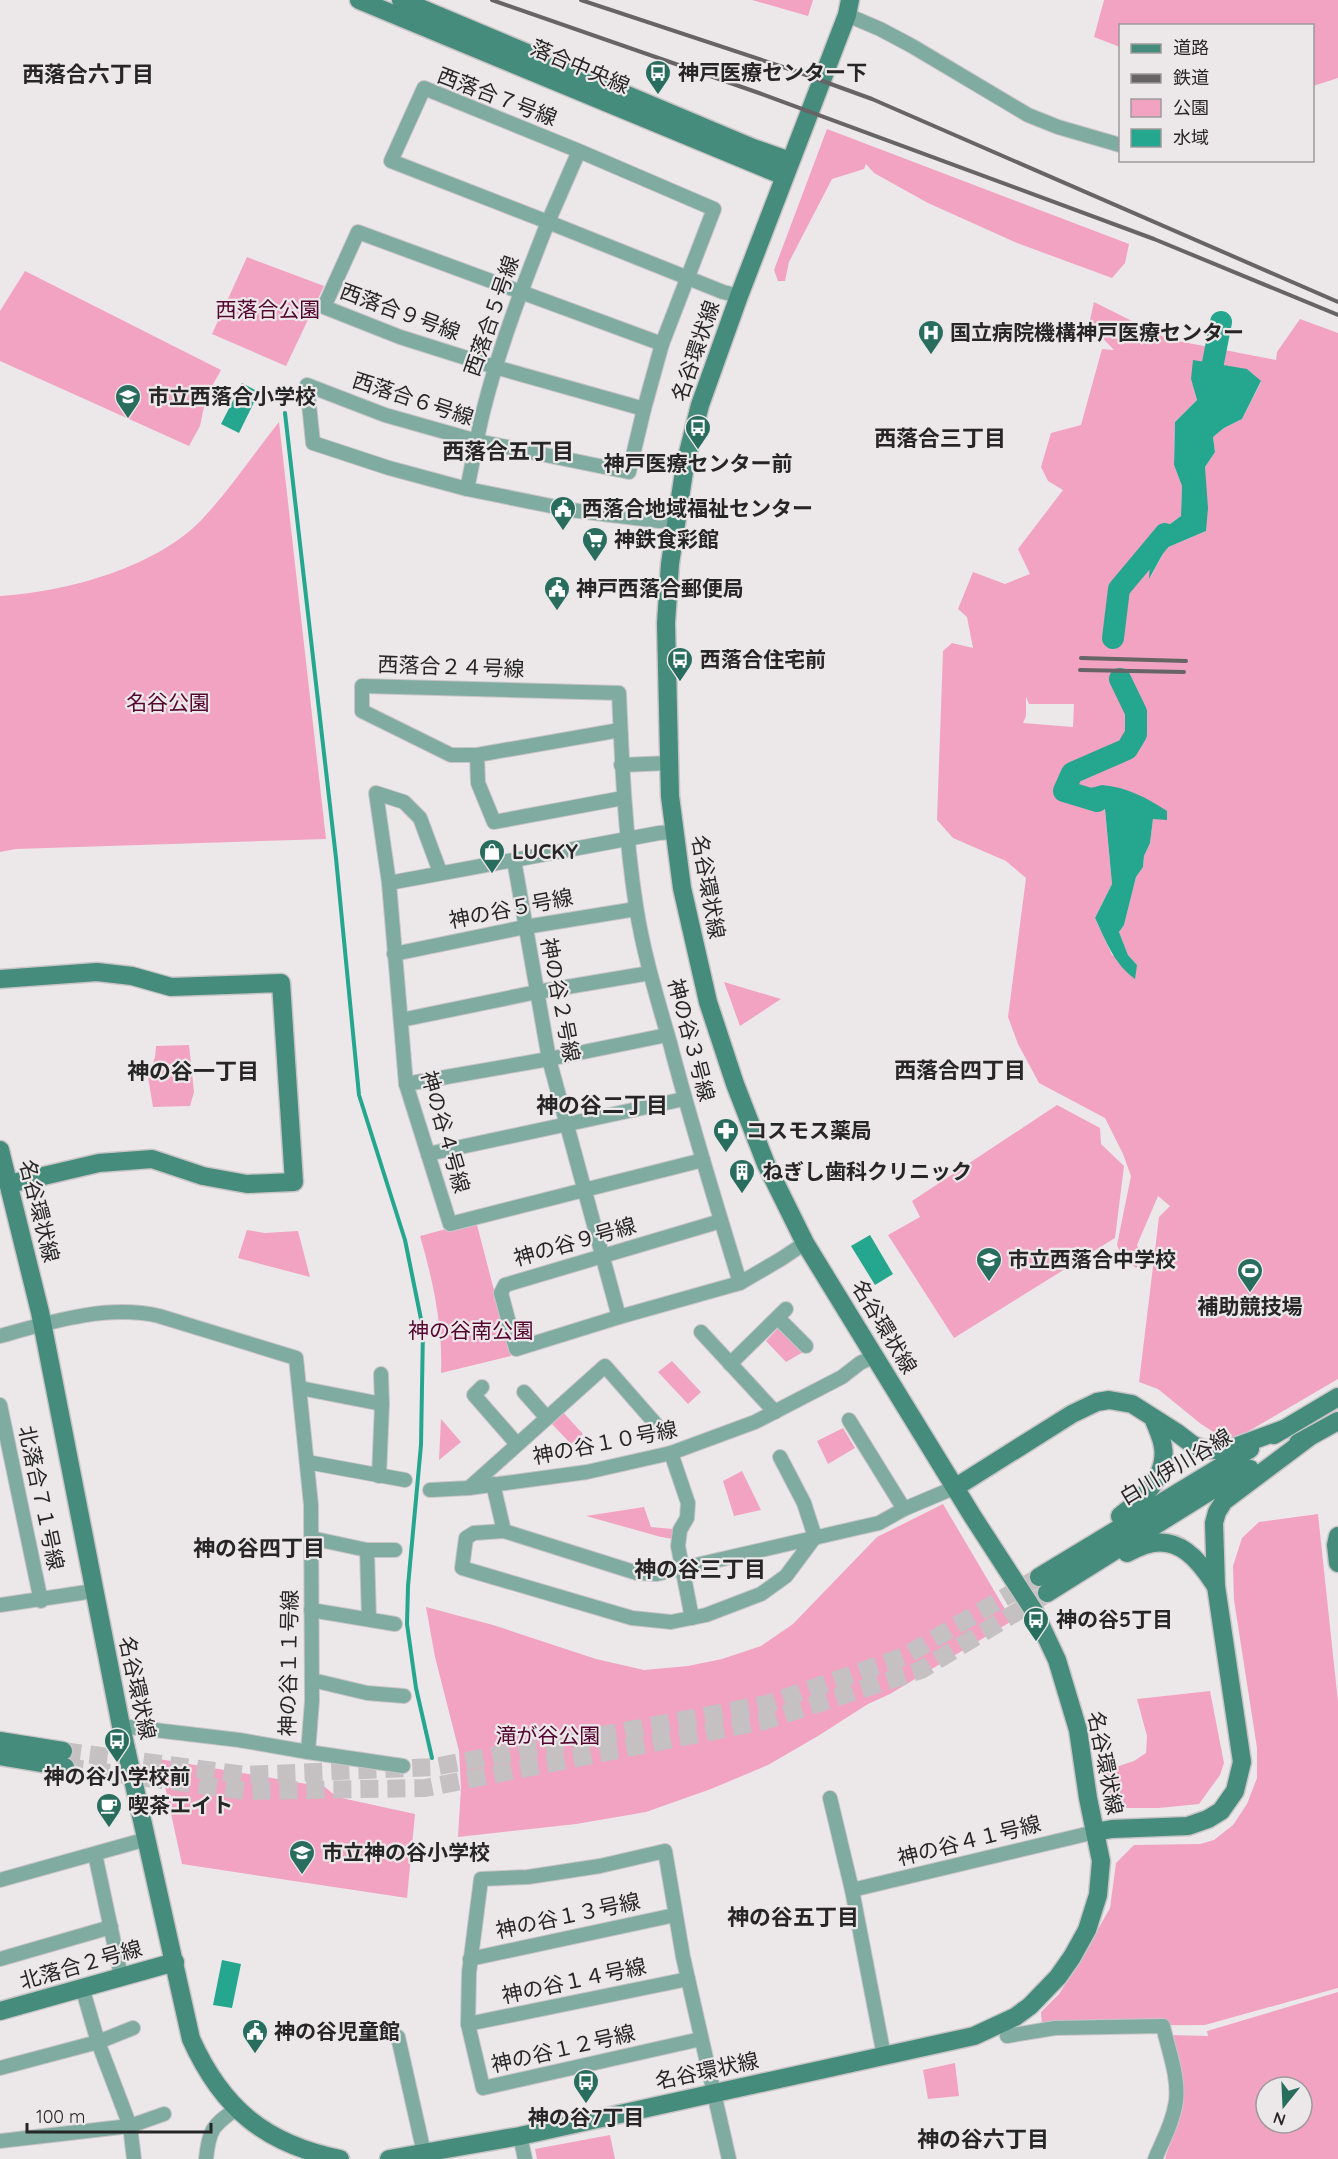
<svg xmlns="http://www.w3.org/2000/svg" width="1338" height="2159" font-family="Quicksand,'Noto Sans JP',sans-serif">
  <style>
    .green { fill: #f2a3c1; fill-rule: evenodd }
    .water { fill: #25a68e }
    .lines { fill: none; stroke-linecap: round; stroke-linejoin: round }
    .stream { stroke: #25a68e; stroke-width: 4 }
    .river { stroke: #25a68e; stroke-width: 22 }
    .secondary-tunnel { stroke: #c5c1c2; stroke-width: 18; stroke-dasharray: 18 9; stroke-linecap: butt }
    .street-casing { stroke: #c9c5c6; stroke-width: 16 }
    .secondary-casing { stroke: #c9c5c6; stroke-width: 21 }
    .street { stroke: #7faba0; stroke-width: 14 }
    .secondary { stroke: #458c7c; stroke-width: 18 }
    .rail { stroke: #666464; stroke-width: 4 }
    .labels { text-anchor: middle; stroke-width: 4.5; stroke-linejoin: round; paint-order: stroke }
    .street-label { font-size: 21px; fill: #272626; stroke: #ece8e9 }
    .poi-label { font-size: 21px; font-weight: bold; fill: #272626; stroke: #ece8e9; text-anchor: start }
    .park-label { font-size: 21px; fill: #54052f; stroke: #ece8e9 }
    .neighbourhood-label { font-size: 22px; font-weight: bold; fill: #272626; stroke: #ece8e9 }
  </style>
  <rect width="100%" height="100%" fill="#ece8e9"/>
  <g class="green">
    <path d="M752,0H813L808,16Z"/>
    <path d="M1104,0H1338V78L1313,86L1312,26H1120V47L1094,37Z"/>
    <path d="M827,129L1129,244L1125,263L1112,278L1017,243L928,203L874,173L866,164L864,169L832,179L789,262L785,281H778L774,270Z"/>
    <path d="M247,257L324,286L286,366L212,334Z"/>
    <path d="M25,271L221,370L206,397L200,426L189,446L0,361V311Z"/>
    <path d="M1094,302L1168,339L1276,360L1277,352L1300,319L1338,333V1379L1237,1438L1221,1437L1201,1424L1158,1389L1139,1382L1159,1217L1170,1206L1158,1196L1137,1245L1143,1260L1136,1268L1122,1257L1117,1245L1131,1176L1123,1154L1105,1118L1039,1083L1018,1044L1008,1017L1026,878L1006,861L953,838L937,820L943,651L952,643L973,648L967,617L958,609L973,572L1005,584L1030,574L1018,549L1063,490L1048,481L1041,467L1051,433L1081,425L1102,349L1114,350L1089,324ZM1247,369L1261,382L1242,419L1224,428L1213,437L1215,452L1205,467L1206,531L1166,548L1150,578L1166,527L1181,516L1182,486L1174,465L1175,422L1197,400L1191,379ZM1026,697L1029,704H1074L1073,727L1023,723L1026,716ZM1090,789L1153,819L1150,843L1144,856L1143,867L1136,877L1124,925L1119,932L1128,955L1137,965L1112,955L1095,918L1112,884L1105,809L1090,800L1074,799L1072,791L1080,794L1084,790Z"/>
    <path d="M279,422L326,839L16,849L0,852V596C66,592 160,567 205,516C232,487 254,453 279,422Z"/>
    <path d="M724,982L781,999L740,1026Z"/>
    <path d="M189,1045L194,1092L190,1106L153,1107L148,1077L155,1057L156,1046Z"/>
    <path d="M1057,1105L1100,1128L1101,1144L1124,1166L1115,1238L954,1338L888,1235L920,1217L912,1201Z"/>
    <path d="M476,1221L511,1356L441,1373C443,1327 433,1280 420,1236Z"/>
    <path d="M247,1230L265,1233L298,1231L310,1277L238,1258Z"/>
    <path d="M781,1325L805,1351L786,1362L766,1341Z"/>
    <path d="M672,1361L701,1392L688,1404L658,1372Z"/>
    <path d="M562,1411L583,1434L571,1444L550,1422Z"/>
    <path d="M441,1419L461,1442L439,1460Z"/>
    <path d="M843,1428L855,1448L828,1464L817,1441Z"/>
    <path d="M742,1471L761,1510L734,1516L723,1481Z"/>
    <path d="M943,1504L1012,1621L890,1694L868,1704L818,1736L768,1765L711,1789L646,1812L576,1824L458,1837L461,1788L459,1751L435,1657L426,1607L493,1625L596,1659L644,1670L688,1666L722,1659L761,1646L793,1624L877,1537Z"/>
    <path d="M644,1507L651,1527L673,1529V1539L661,1537L586,1516Z"/>
    <path d="M1318,1514L1338,1702V1988L1205,2025L1042,2026L1041,2012L1059,1994L1076,1968L1110,1908L1116,1863L1134,1845L1200,1844L1214,1840L1233,1825L1247,1804L1257,1778V1748L1234,1600L1233,1566L1242,1538L1259,1522Z"/>
    <path d="M1210,1691L1224,1763L1220,1775L1199,1804L1159,1808H1112L1104,1771L1134,1761L1146,1753L1147,1736L1137,1699Z"/>
    <path d="M159,1759L325,1787L337,1797L415,1814L407,1898L182,1864Z"/>
    <path d="M1338,1992V2159H1165L1183,2102L1171,2035L1208,2036L1207,2031ZM1266,2087H1302V2123H1266Z"/>
    <path d="M955,2063L959,2096L928,2099L923,2070Z"/>
    <path d="M610,2135L615,2159H537L535,2149Z"/>
  </g>
  <g class="water">
    <path d="M1193,360L1247,369L1261,381L1242,419L1224,428L1213,437L1215,452L1205,467L1208,508L1206,531L1166,548L1149,579L1151,544L1166,527L1181,516L1182,486L1174,465L1175,422L1197,400L1191,379Z"/>
    <path d="M242,383L259,392L239,433L221,424Z"/>
    <path d="M1102,785C1127,787 1147,798 1167,811V820L1153,819L1150,843L1144,856L1143,867L1136,877L1124,925L1119,932L1128,955L1137,965L1135,979C1114,964 1106,941 1095,918L1112,884L1105,809C1089,800 1079,801 1062,794L1072,791L1080,794L1083,790Z"/>
    <path d="M870,1235L893,1274L875,1285L851,1246Z"/>
    <path d="M222,1960L241,1964L232,2008L213,2005Z"/>
  </g>
  <g class="lines">
    <path class="stream" d="M285,413L336,858L359,1095L405,1240L423,1329L421,1445L408,1586L407,1624L416,1688L432,1758"/>
    <g class="river">
      <path d="M1211,373L1221,322"/>
      <path d="M1113,638L1119,589L1165,534"/>
      <path d="M1097,801L1064,791L1072,773L1127,749L1136,734V712L1120,679"/>
    </g>
    <g class="secondary-tunnel">
      <path d="M63,1751L245,1775L434,1767L767,1704L905,1656L1039,1577"/>
      <path d="M65,1767L245,1791L425,1788L764,1721L921,1670L1043,1596"/>
    </g>
    <defs>
      <g id="street">
        <path d="M847,15L880,29L912,46L1028,115L1058,127L1120,145"/>
        <path d="M644,409L495,367L400,337L324,307L358,232L662,344"/>
        <path d="M467,489L389,468L313,443L307,385L385,415L477,441L629,472L644,409L662,344L714,209L579,151L424,88L391,161L548,222L579,151"/>
        <path d="M675,520L659,521L571,510L467,489C473,462 477,435 484,408C500,345 524,283 548,222L723,292L739,296"/>
        <path d="M620,730L477,755H451L362,711V686L619,693C622,765 625,835 636,906C643,952 657,998 670,1043C691,1124 716,1203 740,1283"/>
        <path d="M477,755L478,783L494,822L623,798"/>
        <path d="M621,765L669,763"/>
        <path d="M675,832L659,833L514,860L549,1059L619,1317L740,1283L781,1259L805,1243"/>
        <path d="M514,860L389,883L406,1084L450,1224L703,1160"/>
        <path d="M389,883L376,793L404,802L420,818L440,872"/>
        <path d="M394,954L525,927L636,909"/>
        <path d="M401,1020L537,992L650,973"/>
        <path d="M406,1084L549,1059L667,1035"/>
        <path d="M428,1154L684,1099"/>
        <path d="M619,1317L516,1349L501,1293L505,1285L721,1221"/>
        <path d="M778,1318L806,1346"/>
        <path d="M701,1332L775,1412"/>
        <path d="M0,1336C50,1322 107,1304 159,1316L296,1358L311,1505L312,1701L308,1752L239,1740L121,1726"/>
        <path d="M730,1364L786,1309"/>
        <path d="M381,1374L382,1404"/>
        <path d="M482,1387L474,1395L517,1444"/>
        <path d="M300,1388L382,1404L379,1476"/>
        <path d="M524,1392L547,1418"/>
        <path d="M0,1405L41,1601"/>
        <path d="M849,1420L904,1509"/>
        <path d="M671,1453L688,1503L687,1518L680,1530L678,1546L692,1618"/>
        <path d="M307,1462L405,1480"/>
        <path d="M493,1484L504,1531L637,1573L657,1574L879,1523L904,1509L956,1487"/>
        <path d="M469,1488L605,1366L661,1430"/>
        <path d="M430,1490L469,1488L587,1472L671,1453L755,1422L842,1377L860,1363L875,1356"/>
        <path d="M504,1531L474,1533L466,1538L462,1568L632,1618L671,1622L706,1615L761,1594L786,1576L815,1537L804,1503L780,1457"/>
        <path d="M311,1538L367,1550H395"/>
        <path d="M367,1550L369,1619"/>
        <path d="M0,1605L94,1591"/>
        <path d="M311,1610L395,1624"/>
        <path d="M312,1680L367,1693L404,1696"/>
        <path d="M308,1752L403,1766"/>
        <path d="M830,1798L852,1890"/>
        <path d="M95,1854L121,1976"/>
        <path d="M0,1880L147,1839"/>
        <path d="M0,1959L111,1927"/>
        <path d="M470,1959L675,1915"/>
        <path d="M82,1987L98,2042L133,2028"/>
        <path d="M468,2024L688,1979"/>
        <path d="M1007,2036L1055,2028L1163,2026C1168,2049 1179,2077 1176,2101C1173,2122 1163,2140 1155,2159"/>
        <path d="M398,2037L424,2153"/>
        <path d="M701,2039L483,2088L468,2024L469,1973L481,1879L528,1877L600,1866L665,1851L683,1957L729,2159"/>
        <path d="M884,2056L852,1890L1095,1832"/>
        <path d="M0,2068L98,2042L130,2126L134,2159"/>
        <path d="M520,2136L525,2159"/>
        <path d="M0,2141L130,2126L164,2114"/>
        <path d="M206,2159C209,2130 212,2126 236,2109"/>
      </g>
      <g id="secondary">
        <path d="M359,0L784,176"/>
        <path d="M401,0L753,148L790,161"/>
        <path d="M0,979L97,972L132,976L171,987L281,983L294,1182L247,1184L203,1176L152,1159L99,1163L9,1184"/>
        <path d="M0,1150L40,1312L121,1726L191,2039C222,2108 265,2144 340,2159"/>
        <path d="M1274,1435L1338,1397"/>
        <path d="M1298,1443L1338,1421"/>
        <path d="M956,1487L1072,1414L1097,1402L1109,1400L1132,1404L1176,1432L1193,1445L1204,1449L1217,1450L1235,1447L1284,1429"/>
        <path d="M1120,1516C1141,1500 1168,1477 1163,1447C1162,1438 1157,1428 1154,1420"/>
        <path d="M1338,1536L1336,1545L1338,1563"/>
        <path d="M1127,1553C1133,1550 1139,1547 1145,1545C1178,1534 1199,1560 1215,1585"/>
        <path d="M1039,1577L1250,1449"/>
        <path d="M1047,1593L1210,1491L1250,1469"/>
        <path d="M0,1741L63,1751"/>
        <path d="M0,1756L65,1767"/>
        <path d="M1095,1832L1112,1829L1188,1826L1208,1819L1221,1811L1235,1791L1242,1762L1216,1586L1214,1523L1217,1512L1224,1501L1308,1438"/>
        <path d="M0,2011L175,1962"/>
        <path d="M389,2159L520,2136L974,2036L1015,2017L1030,2006L1058,1977L1072,1957L1087,1930L1098,1895L1101,1861L1088,1798L1078,1730L1057,1660L1034,1611L973,1517L805,1243L766,1164L735,1084L708,1002L682,888L670,796L666,623L670,564L685,465L700,405L739,296L847,15L850,0"/>
      </g>
    </defs>
    <use href="#street" class="street-casing"/>
    <use href="#secondary" class="secondary-casing"/>
    <use href="#street" class="street"/>
    <use href="#secondary" class="secondary"/>
    <g class="rail">
      <path d="M492,0L759,93L1154,239L1338,315"/>
      <path d="M581,0L795,71L872,99L1338,302"/>
      <path d="M1081,658L1186,661"/>
      <path d="M1080,670L1184,672"/>
    </g>
  </g>
  <defs>
    <symbol id="bus-pin" viewBox="-11 -11 22 30"><path d="M0 17L-7.5 6A9.5 9.5 0 1 1 7.5 6Z" fill="#296d5e" stroke="#ece8e9"/><path d="M-5-6H5V4H4V6H2V4H-2V6H-4V4H-5ZM-3.5-4V0h7V-4ZM-3.5 1.2v1.5H-2V1.2ZM2 1.2v1.5H3.5V1.2Z" fill="#fff"/></symbol>
    <symbol id="hospital-pin" viewBox="-11 -11 22 30"><path d="M0 17L-7.5 6A9.5 9.5 0 1 1 7.5 6Z" fill="#296d5e" stroke="#ece8e9"/><path d="M-5-5h3v3.5h4V-5h3V5h-3V1.5h-4V5h-3Z" fill="#fff"/></symbol>
    <symbol id="school-pin" viewBox="-11 -11 22 30"><path d="M0 17L-7.5 6A9.5 9.5 0 1 1 7.5 6Z" fill="#296d5e" stroke="#ece8e9"/><path d="M0-5L7-2L0 1L-7-2ZM-4 1L0 2.5L4 1V4Q0 6-4 4Z" fill="#fff"/></symbol>
    <symbol id="civic-pin" viewBox="-11 -11 22 30"><path d="M0 17L-7.5 6A9.5 9.5 0 1 1 7.5 6Z" fill="#296d5e" stroke="#ece8e9"/><path d="M-.6-6.5H3V-4.5H.6V-3L4-1V1h2V6H-6V1h2V-1L-.6-3ZM-1.2 2.5V6h2.4V2.5Z" fill="#fff"/></symbol>
    <symbol id="supermarket-pin" viewBox="-11 -11 22 30"><path d="M0 17L-7.5 6A9.5 9.5 0 1 1 7.5 6Z" fill="#296d5e" stroke="#ece8e9"/><path d="M-6-5.5h2.5l.6 2H6L4.5 2H-2.5L-4.4-4H-6ZM-1.5 3.2a1.3 1.3 0 1 0 .1 0ZM3 3.2a1.3 1.3 0 1 0 .1 0Z" fill="#fff"/></symbol>
    <symbol id="shop-pin" viewBox="-11 -11 22 30"><path d="M0 17L-7.5 6A9.5 9.5 0 1 1 7.5 6Z" fill="#296d5e" stroke="#ece8e9"/><path d="M-5-2.5h2.3a2.7 3.5 0 0 1 5.4 0H5L5.5 6h-11ZM-1.5-2.5h3a1.5 2.3 0 0 0-3 0Z" fill="#fff"/></symbol>
    <symbol id="pharmacy-pin" viewBox="-11 -11 22 30"><path d="M0 17L-7.5 6A9.5 9.5 0 1 1 7.5 6Z" fill="#296d5e" stroke="#ece8e9"/><path d="M-2-6h4v4h4v4h-4v4h-4v-4h-4v-4h4Z" fill="#fff"/></symbol>
    <symbol id="building-pin" viewBox="-11 -11 22 30"><path d="M0 17L-7.5 6A9.5 9.5 0 1 1 7.5 6Z" fill="#296d5e" stroke="#ece8e9"/><path d="M-4-6H4V6H1V3H-1V6H-4ZM-2.5-4.3h1.7v1.8h-1.7ZM.8-4.3h1.7v1.8H.8ZM-2.5-1h1.7V.8h-1.7ZM.8-1h1.7V.8H.8Z" fill="#fff"/></symbol>
    <symbol id="stadium-pin" viewBox="-11 -11 22 30"><path d="M0 17L-7.5 6A9.5 9.5 0 1 1 7.5 6Z" fill="#296d5e" stroke="#ece8e9"/><path d="M0-5a6.5 5 0 1 0 0 10a6.5 5 0 1 0 0-10ZM-3.5-1.8h7v3.6h-7Z" fill="#fff"/></symbol>
    <symbol id="cafe-pin" viewBox="-11 -11 22 30"><path d="M0 17L-7.5 6A9.5 9.5 0 1 1 7.5 6Z" fill="#296d5e" stroke="#ece8e9"/><path d="M-5.5-4.5H6V0H3Q3 3.5 0 3.5H-2.5Q-5.5 3.5-5.5 0ZM3-3.2v2h1.7v-2ZM-6 4.5H4V6H-6Z" fill="#fff"/></symbol>
  </defs>
  <g fill-rule="evenodd">
    <use href="#bus-pin" x="643" y="58" width="30" height="40"/>
    <use href="#hospital-pin" x="916" y="318" width="30" height="40"/>
    <use href="#school-pin" x="113" y="382" width="30" height="40"/>
    <use href="#bus-pin" x="683" y="413" width="30" height="40"/>
    <use href="#civic-pin" x="548" y="494" width="30" height="40"/>
    <use href="#supermarket-pin" x="580" y="525" width="30" height="40"/>
    <use href="#civic-pin" x="542" y="574" width="30" height="40"/>
    <use href="#bus-pin" x="665" y="645" width="30" height="40"/>
    <use href="#shop-pin" x="477" y="837" width="30" height="40"/>
    <use href="#pharmacy-pin" x="711" y="1116" width="30" height="40"/>
    <use href="#building-pin" x="727" y="1157" width="30" height="40"/>
    <use href="#school-pin" x="974" y="1245" width="30" height="40"/>
    <use href="#stadium-pin" x="1235" y="1256" width="30" height="40"/>
    <use href="#bus-pin" x="1021" y="1605" width="30" height="40"/>
    <use href="#bus-pin" x="102" y="1726" width="30" height="40"/>
    <use href="#cafe-pin" x="94" y="1791" width="30" height="40"/>
    <use href="#school-pin" x="287" y="1838" width="30" height="40"/>
    <use href="#civic-pin" x="240" y="2017" width="30" height="40"/>
    <use href="#bus-pin" x="571" y="2067" width="30" height="40"/>
  </g>
  <g class="labels">
    <g class="street-label">
      <text transform="translate(580 67) rotate(23)" y="7">落合中央線</text>
      <text transform="translate(497 97) rotate(21)" y="7">西落合７号線</text>
      <text transform="translate(400 312) rotate(20)" y="7">西落合９号線</text>
      <text transform="translate(492 316) rotate(-71)" y="7">西落合５号線</text>
      <text transform="translate(696 351) rotate(-71)" y="7">名谷環状線</text>
      <text transform="translate(413 399) rotate(18)" y="7">西落合６号線</text>
      <text transform="translate(451 667) rotate(2)" y="7">西落合２４号線</text>
      <text transform="translate(708 887) rotate(80)" y="7">名谷環状線</text>
      <text transform="translate(511 909) rotate(-11)" y="7">神の谷５号線</text>
      <text transform="translate(560 1000) rotate(79)" y="7">神の谷２号線</text>
      <text transform="translate(691 1040) rotate(75)" y="7">神の谷３号線</text>
      <text transform="translate(445 1132) rotate(74)" y="7">神の谷４号線</text>
      <text transform="translate(39 1211) rotate(76)" y="7">名谷環状線</text>
      <text transform="translate(575 1242) rotate(-16)" y="7">神の谷９号線</text>
      <text transform="translate(884 1327) rotate(59)" y="7">名谷環状線</text>
      <text transform="translate(605 1443) rotate(-11)" y="7">神の谷１０号線</text>
      <text transform="translate(1176 1467) rotate(-31)" y="7">白川伊川谷線</text>
      <text transform="translate(41 1498) rotate(78)" y="7">北落合７１号線</text>
      <text transform="translate(289 1663) rotate(-89)" y="7">神の谷１１号線</text>
      <text transform="translate(137 1688) rotate(78)" y="7">名谷環状線</text>
      <text transform="translate(1105 1763) rotate(79)" y="7">名谷環状線</text>
      <text transform="translate(969 1841) rotate(-14)" y="7">神の谷４１号線</text>
      <text transform="translate(568 1916) rotate(-12)" y="7">神の谷１３号線</text>
      <text transform="translate(81 1965) rotate(-16)" y="7">北落合２号線</text>
      <text transform="translate(574 1981) rotate(-12)" y="7">神の谷１４号線</text>
      <text transform="translate(563 2049) rotate(-13)" y="7">神の谷１２号線</text>
      <text transform="translate(707 2071) rotate(-12)" y="7">名谷環状線</text>
    </g>
    <g class="poi-label">
      <text x="678" y="80">神戸医療センター下</text>
      <text x="950" y="340">国立病院機構神戸医療センター</text>
      <text x="148" y="404">市立西落合小学校</text>
      <text x="698" y="471" text-anchor="middle">神戸医療センター前</text>
      <text x="582" y="516">西落合地域福祉センター</text>
      <text x="614" y="547">神鉄食彩館</text>
      <text x="576" y="596">神戸西落合郵便局</text>
      <text x="700" y="667">西落合住宅前</text>
      <text x="512" y="859">LUCKY</text>
      <text x="746" y="1138">コスモス薬局</text>
      <text x="762" y="1179">ねぎし歯科クリニック</text>
      <text x="1008" y="1267">市立西落合中学校</text>
      <text x="1250" y="1314" text-anchor="middle">補助競技場</text>
      <text x="1056" y="1627">神の谷5丁目</text>
      <text x="117" y="1784" text-anchor="middle">神の谷小学校前</text>
      <text x="128" y="1813">喫茶エイト</text>
      <text x="322" y="1860">市立神の谷小学校</text>
      <text x="274" y="2039">神の谷児童館</text>
      <text x="586" y="2125" text-anchor="middle">神の谷7丁目</text>
    </g>
    <g class="park-label">
      <text x="268" y="317">西落合公園</text>
      <text x="168" y="710">名谷公園</text>
      <text x="471" y="1338">神の谷南公園</text>
      <text x="548" y="1743">滝が谷公園</text>
    </g>
    <g class="neighbourhood-label">
      <text x="88" y="82">西落合六丁目</text>
      <text x="940" y="446">西落合三丁目</text>
      <text x="508" y="459">西落合五丁目</text>
      <text x="960" y="1078">西落合四丁目</text>
      <text x="193" y="1079">神の谷一丁目</text>
      <text x="602" y="1113">神の谷二丁目</text>
      <text x="259" y="1556">神の谷四丁目</text>
      <text x="700" y="1577">神の谷三丁目</text>
      <text x="793" y="1925">神の谷五丁目</text>
      <text x="983" y="2147">神の谷六丁目</text>
    </g>
  </g>
  <rect x="1119" y="24" width="195" height="138" fill="#ece8e9" stroke="#9d9a9b" stroke-width="1.5"/>
  <rect x="1131" y="44" width="30" height="9" fill="#458c7c" stroke="#9d9a9b" stroke-width="1.5"/>
  <text x="1173" y="54" font-size="18" fill="#272626">道路</text>
  <rect x="1131" y="74" width="30" height="9" fill="#666464" stroke="#9d9a9b" stroke-width="1.5"/>
  <text x="1173" y="84" font-size="18" fill="#272626">鉄道</text>
  <rect x="1131" y="99" width="30" height="18" fill="#f2a3c1" stroke="#9d9a9b" stroke-width="1.5"/>
  <text x="1173" y="114" font-size="18" fill="#272626">公園</text>
  <rect x="1131" y="129" width="30" height="18" fill="#25a68e" stroke="#9d9a9b" stroke-width="1.5"/>
  <text x="1173" y="144" font-size="18" fill="#272626">水域</text>
  <g transform="translate(1284 2105) rotate(198)"><circle r="28" fill="#ece8e9" stroke="#9d9a9b" stroke-width="1.5"/>
  <path d="M0-4.5L10 22L0 15L-10 22Z" fill="#296d5e"/>
  <text y="-9" font-size="16" font-weight="bold" text-anchor="middle" fill="#272626">N</text>
  </g>
  <path d="M27 2123v9h184v-9" fill="none" stroke="#272626" stroke-width="3"/>
  <text x="36" y="2123" font-size="18" fill="#272626" stroke="#ece8e9" stroke-width="4.5" paint-order="stroke">100 m</text>
</svg>
